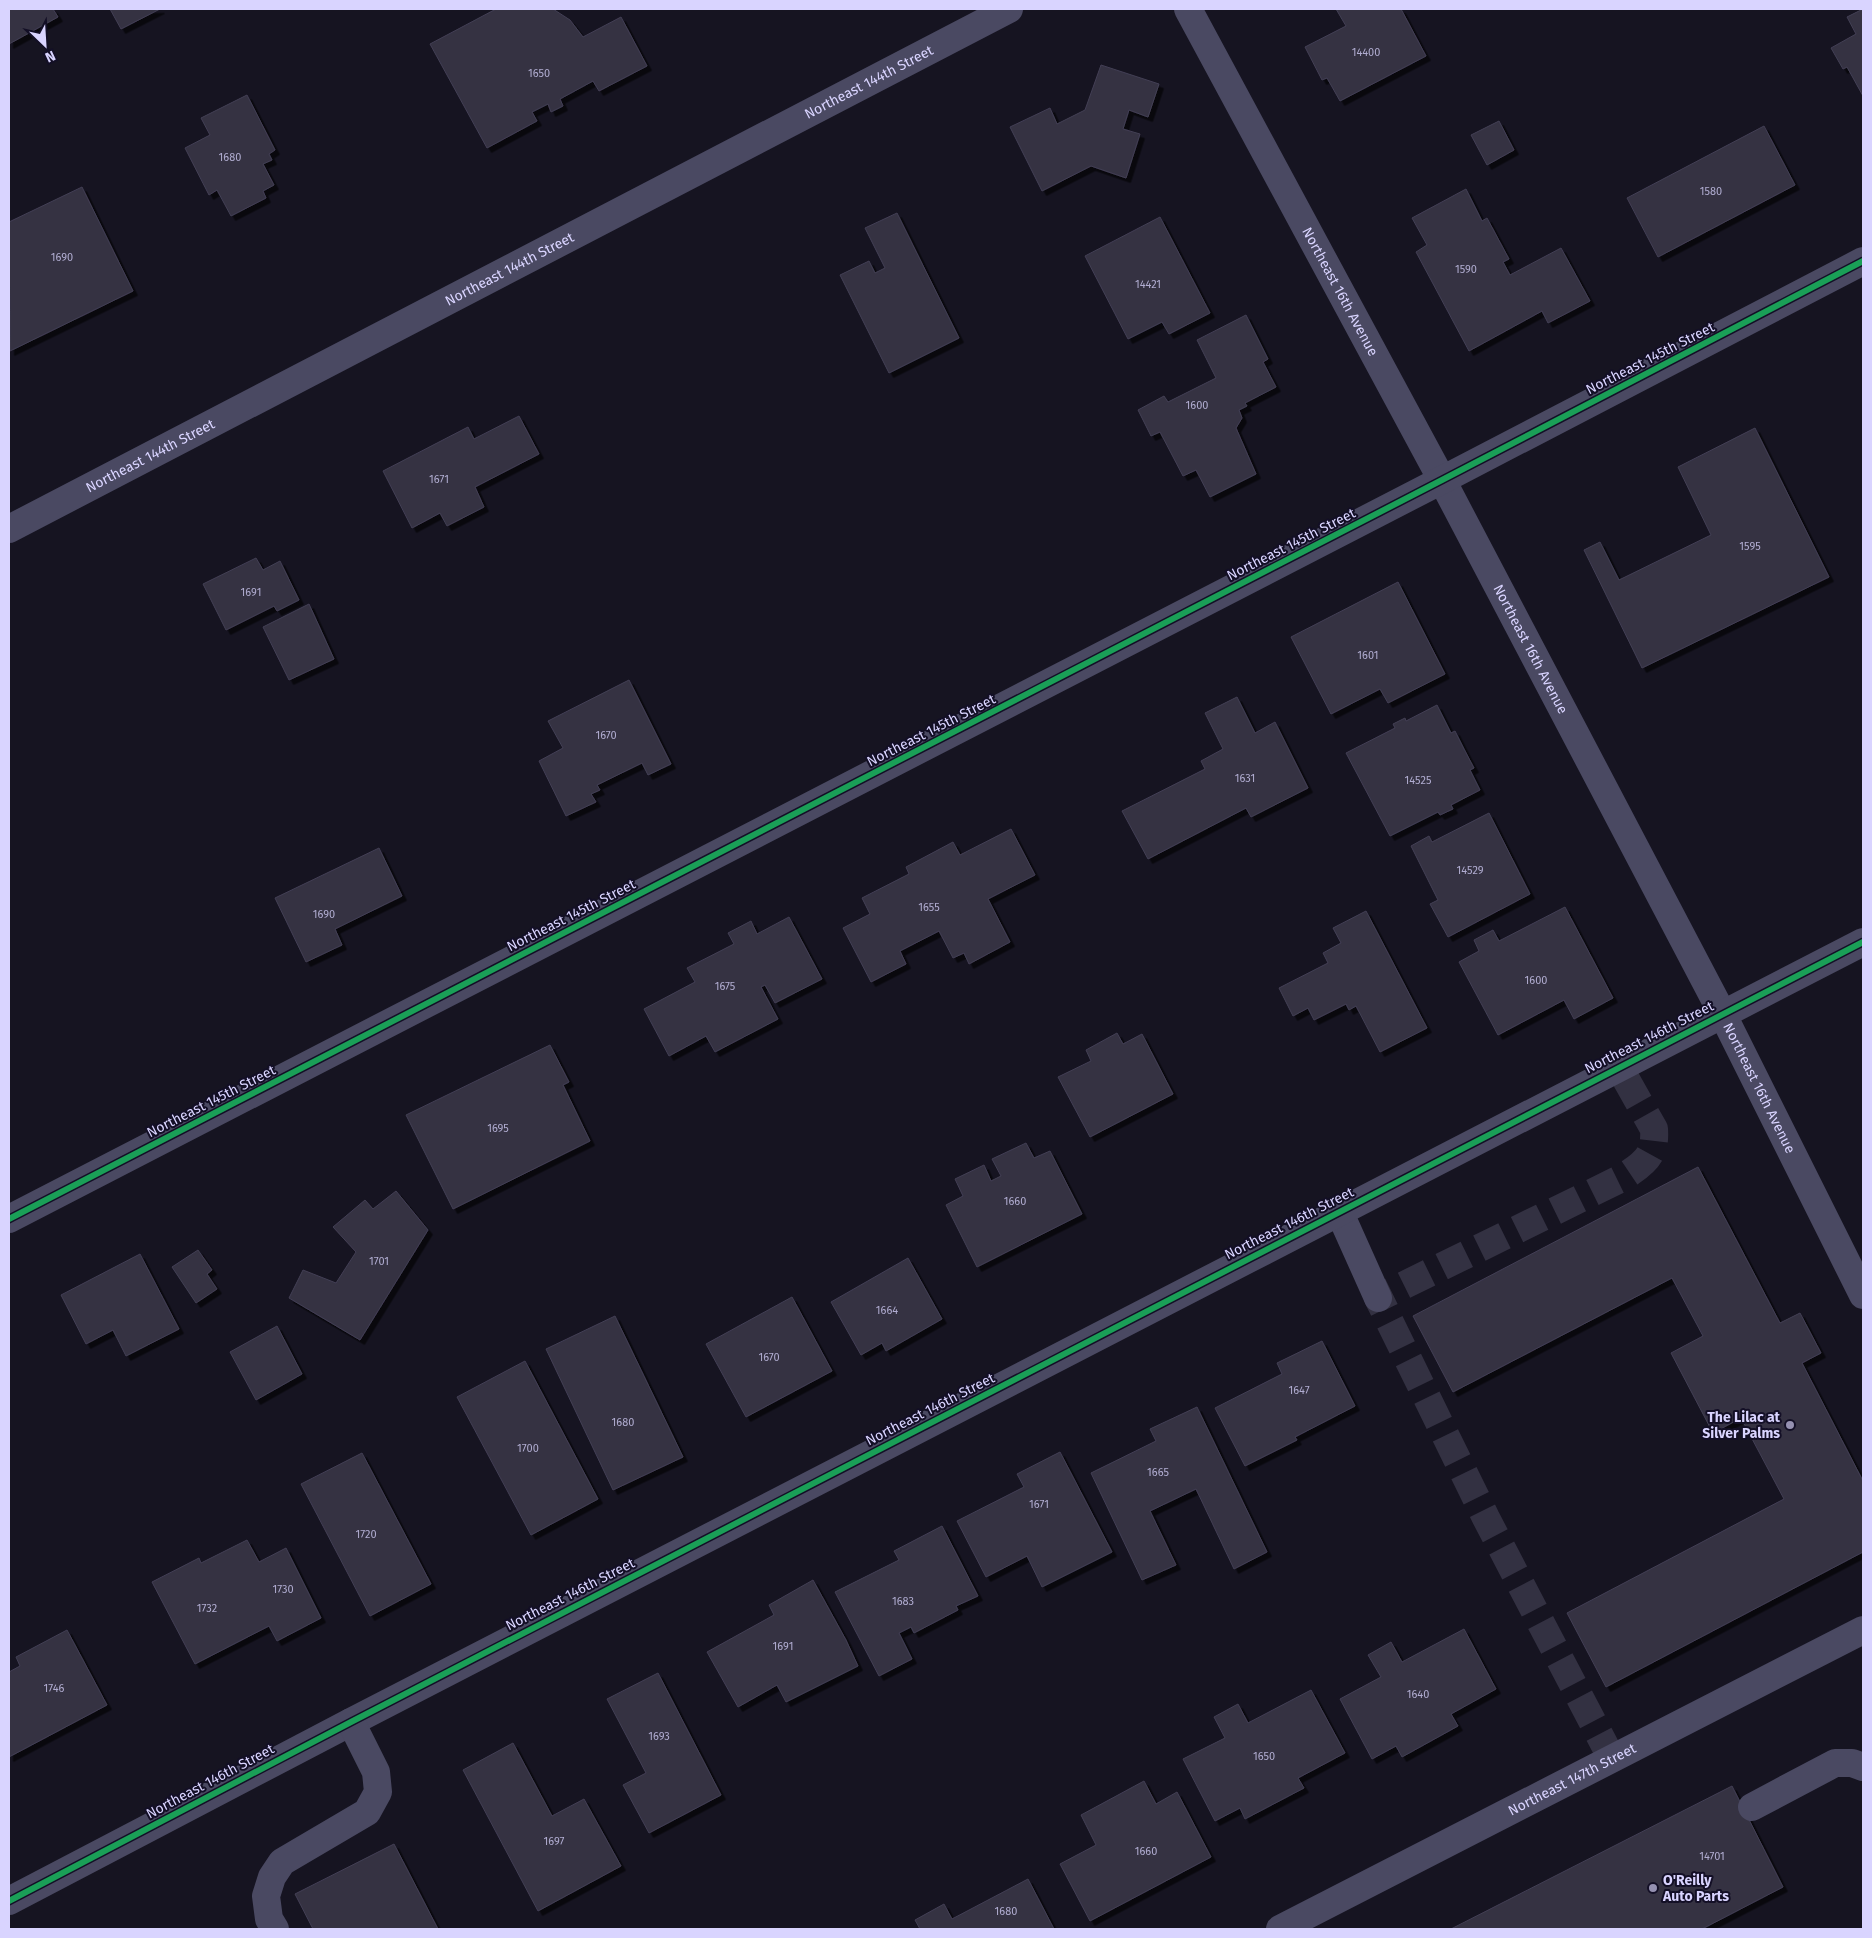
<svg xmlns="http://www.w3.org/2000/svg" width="1872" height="1938" font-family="'Fira Sans',sans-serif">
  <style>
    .building { fill: #343243; stroke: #433f54; filter: url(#shadow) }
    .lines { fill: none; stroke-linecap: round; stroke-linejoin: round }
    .minor-tunnel { stroke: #333142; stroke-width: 28; stroke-dasharray: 28 14; stroke-linecap: butt }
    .minor { stroke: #4a4962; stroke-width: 28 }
    .cycleway-casing { stroke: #130f26; stroke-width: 9 }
    .cycleway { stroke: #1a9f57; stroke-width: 6 }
    .poi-dot { fill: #9591b1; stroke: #130f26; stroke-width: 2 }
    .labels { text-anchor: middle; stroke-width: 4; stroke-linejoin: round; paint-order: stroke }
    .number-label { font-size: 11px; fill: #b0acd0 }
    .street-label { font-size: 14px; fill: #d9d4ff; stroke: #130f26 }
    .poi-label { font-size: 14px; font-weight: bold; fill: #d9d4ff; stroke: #130f26; text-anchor: end }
  </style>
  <defs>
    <filter id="shadow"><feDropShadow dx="4.5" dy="4.5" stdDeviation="0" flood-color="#0009"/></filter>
  </defs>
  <rect width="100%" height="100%" fill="#161421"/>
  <g class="building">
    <path d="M9,9H53L58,17L9,44Z"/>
    <path d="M110,9H160L121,29Z"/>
    <path d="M496,9H553L570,20L583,37L621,17L647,66L599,91L593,81L560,99L563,106L551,112L548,104L532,112L537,121L487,148L430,44Z"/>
    <path d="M1336,9H1401L1426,56L1340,101L1327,78L1322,80L1305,47L1346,26Z"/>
    <path d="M1863,9V96L1847,67L1843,69L1831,48L1856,34L1847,17Z"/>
    <path d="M1101,65L1159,84L1148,117L1129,110L1123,129L1140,134L1126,178L1091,166L1042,191L1010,127L1050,108L1057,124L1085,110Z"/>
    <path d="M247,95L275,150L269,154L272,160L263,164L274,185L263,191L266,198L231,216L217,190L209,195L185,148L210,135L201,118Z"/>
    <path d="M1499,121L1514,150L1487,165L1471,135Z"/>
    <path d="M1764,126L1795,185L1658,257L1627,198Z"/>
    <path d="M82,187L133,291L10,351L9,222Z"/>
    <path d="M1466,189L1482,221L1487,218L1509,259L1503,262L1510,275L1561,248L1590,301L1548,323L1542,311L1469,351L1416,252L1427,245L1412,218Z"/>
    <path d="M897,213L959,338L889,373L840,275L869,261L875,273L885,268L865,228Z"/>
    <path d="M1160,217L1210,313L1169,334L1162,322L1128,339L1085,256Z"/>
    <path d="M1246,315L1268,359L1263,362L1276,387L1245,403L1247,406L1239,410L1242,418L1236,428L1256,474L1210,497L1196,470L1183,476L1160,432L1151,436L1138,410L1164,396L1168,402L1216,378L1197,340Z"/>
    <path d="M519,416L539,454L475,487L484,507L447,526L440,513L412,528L383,471L468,427L474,439Z"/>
    <path d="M1755,428L1829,577L1642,668L1584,550L1600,542L1619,580L1711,535L1678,467Z"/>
    <path d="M256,558L263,570L280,561L299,600L277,611L274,606L226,630L203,584Z"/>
    <path d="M1398,582L1445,674L1388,703L1380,689L1331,714L1291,637Z"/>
    <path d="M309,604L334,659L289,680L263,627Z"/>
    <path d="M629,680L671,764L648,775L642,763L597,785L600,790L591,794L596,802L566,816L539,761L563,748L548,721Z"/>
    <path d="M1237,697L1255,733L1275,722L1308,788L1251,817L1246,808L1148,859L1122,811L1205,769L1201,761L1223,749L1205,713Z"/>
    <path d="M1437,705L1451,733L1455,731L1464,749L1474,768L1470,770L1480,790L1451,805L1453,809L1440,815L1438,812L1390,836L1346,753L1395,728L1393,724L1405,718L1406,721Z"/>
    <path d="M1489,813L1530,894L1448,937L1430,904L1438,900L1411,846L1429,836L1432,842Z"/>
    <path d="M1011,829L1035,875L988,899L1010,942L969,964L964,953L953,958L939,931L900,951L906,964L871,982L843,928L870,914L862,898L909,874L906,867L953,842L960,855Z"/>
    <path d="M379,848L402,896L335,929L342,945L306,962L275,898Z"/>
    <path d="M1565,907L1613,998L1574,1019L1564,1000L1498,1035L1459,962L1479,951L1474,940L1493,930L1499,941Z"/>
    <path d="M1366,911L1427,1028L1380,1052L1356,1006L1349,1010L1346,1004L1314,1020L1308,1008L1293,1016L1279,988L1328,963L1323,953L1341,943L1333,928Z"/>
    <path d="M789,917L822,979L775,1003L765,985L761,987L778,1019L715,1052L706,1036L669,1056L644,1009L695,982L687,968L734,944L728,933L751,921L757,934Z"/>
    <path d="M1117,1033L1123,1044L1142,1034L1173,1094L1090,1137L1058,1077L1091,1061L1086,1050Z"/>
    <path d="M550,1045L569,1082L563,1085L590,1141L453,1209L406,1115Z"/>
    <path d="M1026,1143L1034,1158L1050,1151L1082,1214L977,1267L946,1205L963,1196L955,1179L984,1165L991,1181L1001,1176L992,1159Z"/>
    <path d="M1698,1167L1780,1323L1800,1313L1821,1353L1802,1363L1863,1481V1552L1606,1687L1567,1613L1784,1499L1741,1418L1713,1433L1671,1353L1703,1336L1672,1278L1453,1392L1413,1316Z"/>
    <path d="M396,1191L428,1230L360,1340L289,1298L303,1270L336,1283L356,1252L333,1227L365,1200L373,1209Z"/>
    <path d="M198,1250L212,1270L207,1274L217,1289L196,1303L172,1267Z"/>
    <path d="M140,1254L179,1329L126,1356L113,1330L86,1344L61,1295Z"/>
    <path d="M908,1258L942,1319L886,1351L882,1343L861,1355L831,1302Z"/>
    <path d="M792,1297L832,1371L746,1417L706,1344Z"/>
    <path d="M615,1316L683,1457L613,1490L546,1349Z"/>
    <path d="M277,1326L302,1374L256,1400L230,1352Z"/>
    <path d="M1322,1341L1355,1406L1295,1437L1297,1440L1245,1466L1215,1408L1282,1374L1277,1363Z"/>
    <path d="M525,1361L598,1499L531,1535L457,1397Z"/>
    <path d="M1197,1407L1267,1552L1234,1569L1196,1489L1150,1511L1176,1565L1142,1580L1091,1473L1156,1441L1150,1429Z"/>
    <path d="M1060,1452L1112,1552L1042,1587L1027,1556L986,1577L957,1521L1024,1487L1017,1474Z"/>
    <path d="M362,1453L431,1584L370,1616L301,1484Z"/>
    <path d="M942,1526L978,1596L956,1606L958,1610L914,1633L911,1627L899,1633L912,1659L879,1676L835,1592L899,1560L894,1551Z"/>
    <path d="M247,1540L259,1562L286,1548L321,1618L277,1641L269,1626L195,1664L152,1582L199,1558L201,1563Z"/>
    <path d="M813,1580L846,1640L858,1666L786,1702L777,1685L738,1707L707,1652L774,1615L769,1605Z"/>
    <path d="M1464,1629L1496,1689L1451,1714L1458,1726L1402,1757L1396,1746L1372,1759L1340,1699L1381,1677L1368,1655L1391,1642L1402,1662Z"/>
    <path d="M67,1630L107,1705L9,1757V1672L20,1666L16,1657Z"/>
    <path d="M658,1673L721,1795L649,1833L623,1785L646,1773L607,1699Z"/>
    <path d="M1311,1690L1345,1753L1298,1778L1304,1788L1245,1819L1240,1808L1215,1821L1183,1759L1225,1738L1214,1717L1238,1704L1248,1723Z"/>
    <path d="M513,1743L552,1816L584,1799L621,1866L538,1911L463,1770Z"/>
    <path d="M1144,1781L1156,1804L1177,1792L1211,1857L1090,1921L1060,1864L1096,1845L1081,1815Z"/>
    <path d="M1732,1786L1783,1887L1702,1929H1451Z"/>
    <path d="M394,1844L438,1929H313L295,1894Z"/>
    <path d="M1028,1879L1054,1929H920L915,1920L944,1904L952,1919Z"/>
  </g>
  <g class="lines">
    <path class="minor-tunnel" d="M1612,1759L1486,1518L1378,1298L1622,1178C1643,1164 1656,1157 1654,1129L1619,1067"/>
    <g class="minor">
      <path id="s1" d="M1188,9L1442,480L1722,1013L1863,1295"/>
      <path id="s2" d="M9,529L1009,9"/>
      <path d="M1339,1211L1378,1298"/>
      <path d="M9,1219L1442,480L1863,261"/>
      <path d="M1752,1807L1835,1763H1852L1863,1767"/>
      <path d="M9,1901L351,1722L1863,942"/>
      <path d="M275,1929L269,1919L266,1896L272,1877L282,1862L367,1812L378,1792L376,1772L351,1722"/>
      <path id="s3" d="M1280,1929L1863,1630"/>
    </g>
    <defs>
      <g id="cycleway">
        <path d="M9,1219L1442,480L1863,261"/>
        <path d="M9,1901L351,1722L1863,942"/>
      </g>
    </defs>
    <use href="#cycleway" class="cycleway-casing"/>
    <use href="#cycleway" class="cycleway"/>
  </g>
  <g class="poi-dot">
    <circle cx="1790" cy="1425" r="5"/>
    <circle cx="1653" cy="1888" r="5"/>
  </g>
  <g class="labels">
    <g class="number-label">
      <text x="1366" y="56">14400</text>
      <text x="539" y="77">1650</text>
      <text x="230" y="161">1680</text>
      <text x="1711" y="195">1580</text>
      <text x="62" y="261">1690</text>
      <text x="1466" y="273">1590</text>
      <text x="1148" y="288">14421</text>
      <text x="1197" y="409">1600</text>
      <text x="439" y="483">1671</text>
      <text x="1750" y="550">1595</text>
      <text x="251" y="596">1691</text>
      <text x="1368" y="659">1601</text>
      <text x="606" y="739">1670</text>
      <text x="1245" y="782">1631</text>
      <text x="1418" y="784">14525</text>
      <text x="1470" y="874">14529</text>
      <text x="929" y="911">1655</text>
      <text x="324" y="918">1690</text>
      <text x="1536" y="984">1600</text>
      <text x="725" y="990">1675</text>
      <text x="498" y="1132">1695</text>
      <text x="1015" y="1205">1660</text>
      <text x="379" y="1265">1701</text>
      <text x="887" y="1314">1664</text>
      <text x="769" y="1361">1670</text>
      <text x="1299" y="1394">1647</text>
      <text x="623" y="1426">1680</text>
      <text x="528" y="1452">1700</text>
      <text x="1158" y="1476">1665</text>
      <text x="1039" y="1508">1671</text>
      <text x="366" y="1538">1720</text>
      <text x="283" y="1593">1730</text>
      <text x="903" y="1605">1683</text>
      <text x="207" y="1612">1732</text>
      <text x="783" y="1650">1691</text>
      <text x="54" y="1692">1746</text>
      <text x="1418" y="1698">1640</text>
      <text x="659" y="1740">1693</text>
      <text x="1264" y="1760">1650</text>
      <text x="554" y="1845">1697</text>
      <text x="1146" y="1855">1660</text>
      <text x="1712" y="1860">14701</text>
      <text x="1006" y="1915">1680</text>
    </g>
    <g class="street-label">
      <text dy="5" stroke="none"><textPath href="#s2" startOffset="969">Northeast 144th Street</textPath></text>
      <text dy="5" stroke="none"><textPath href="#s2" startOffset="564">Northeast 144th Street</textPath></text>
      <text dy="5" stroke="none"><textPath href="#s1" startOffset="321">Northeast 16th Avenue</textPath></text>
      <text transform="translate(1650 358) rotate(-27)" y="5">Northeast 145th Street</text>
      <text dy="5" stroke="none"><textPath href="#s2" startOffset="159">Northeast 144th Street</textPath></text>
      <text transform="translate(1291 544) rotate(-27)" y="5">Northeast 145th Street</text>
      <text dy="5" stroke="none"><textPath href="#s1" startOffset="726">Northeast 16th Avenue</textPath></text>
      <text transform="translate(931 730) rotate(-27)" y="5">Northeast 145th Street</text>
      <text transform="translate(571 915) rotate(-27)" y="5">Northeast 145th Street</text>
      <text transform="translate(1649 1037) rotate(-27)" y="5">Northeast 146th Street</text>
      <text dy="5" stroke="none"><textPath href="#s1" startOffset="1221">Northeast 16th Avenue</textPath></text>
      <text transform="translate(211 1101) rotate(-27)" y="5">Northeast 145th Street</text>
      <text transform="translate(1289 1223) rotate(-27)" y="5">Northeast 146th Street</text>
      <text transform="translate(930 1409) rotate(-27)" y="5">Northeast 146th Street</text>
      <text transform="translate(570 1594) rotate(-27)" y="5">Northeast 146th Street</text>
      <text dy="5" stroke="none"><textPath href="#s3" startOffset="328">Northeast 147th Street</textPath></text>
      <text transform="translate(210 1781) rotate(-28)" y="5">Northeast 146th Street</text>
    </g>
    <g class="poi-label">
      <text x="1780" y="1422">The Lilac at<tspan x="1780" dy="16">Silver Palms</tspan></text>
      <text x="1663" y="1885" text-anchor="start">O'Reilly<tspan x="1663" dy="16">Auto Parts</tspan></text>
    </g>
  </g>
  <rect width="1872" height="1938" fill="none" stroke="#d9d4ff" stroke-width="20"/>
  <g transform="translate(45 45) rotate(155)" stroke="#130f26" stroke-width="4" paint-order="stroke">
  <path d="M0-4L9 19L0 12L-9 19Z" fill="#d9d4ff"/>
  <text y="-8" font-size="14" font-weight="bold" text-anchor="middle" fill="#d9d4ff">N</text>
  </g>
</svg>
